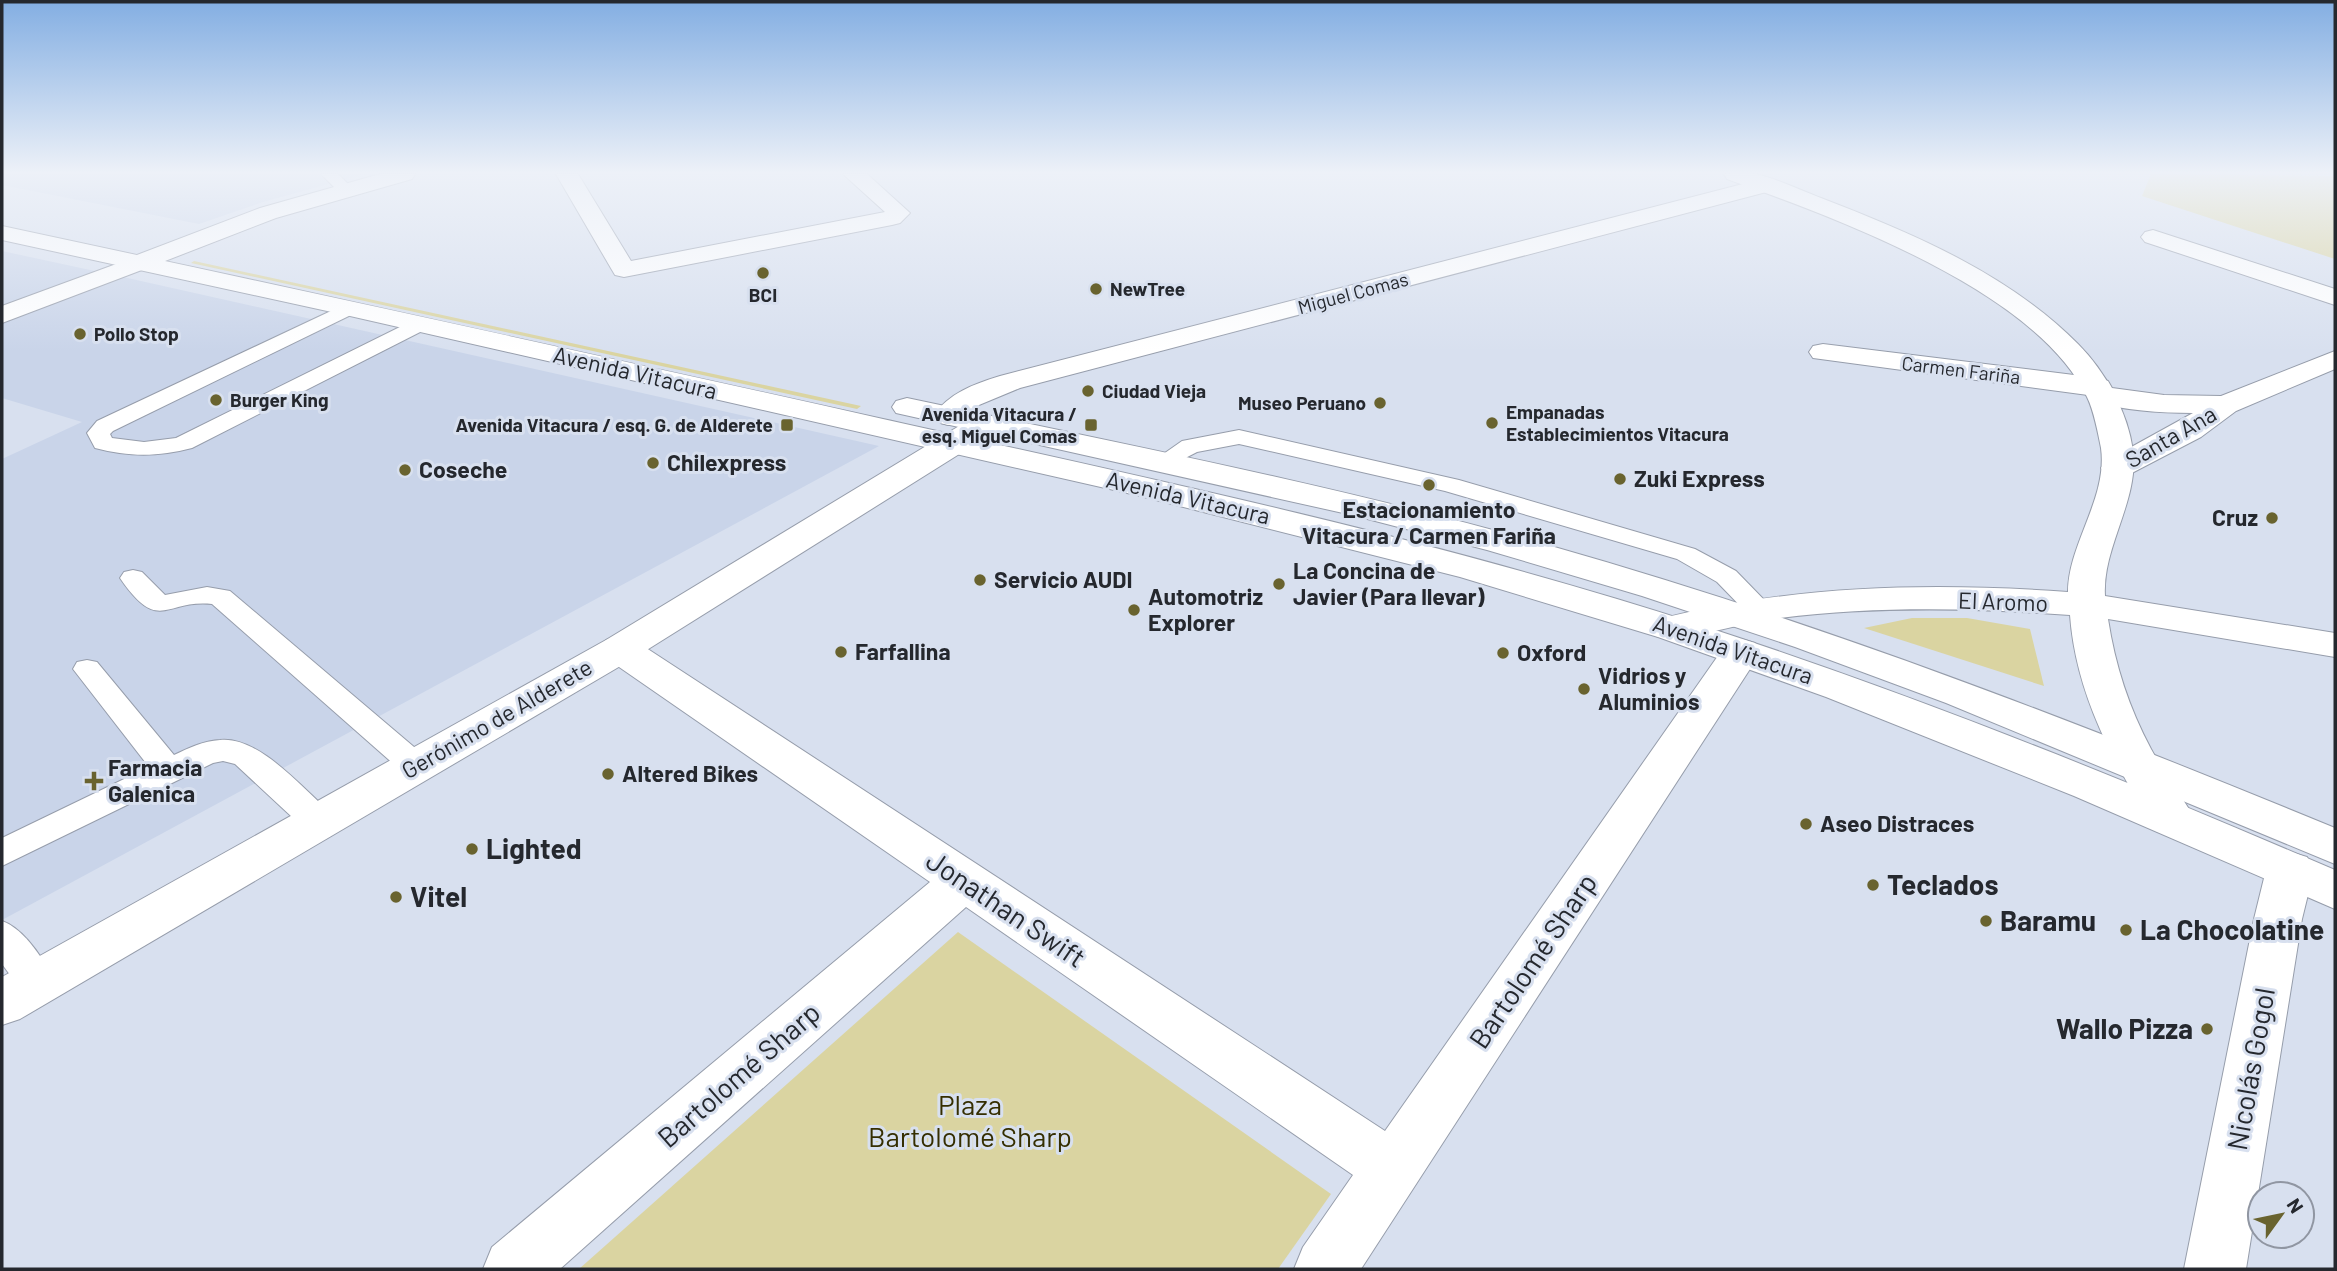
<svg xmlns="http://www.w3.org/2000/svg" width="2337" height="1271" font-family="Barlow,sans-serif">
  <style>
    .built { fill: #c9d4e9 }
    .green { fill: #dad4a1 }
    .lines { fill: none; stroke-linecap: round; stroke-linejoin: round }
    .lane-casing { stroke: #969dab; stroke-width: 2 }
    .street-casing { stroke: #969dab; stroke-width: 2 }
    .secondary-casing { stroke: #969dab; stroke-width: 2 }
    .primary-casing { stroke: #969dab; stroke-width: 2 }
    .lane { fill: #fff; fill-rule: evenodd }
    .street { fill: #fff; fill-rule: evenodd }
    .secondary { fill: #fff; fill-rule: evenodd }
    .primary { fill: #fff; fill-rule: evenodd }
    .poi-dot { fill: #69632f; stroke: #d8e0ef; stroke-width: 2.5 }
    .labels { text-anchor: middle; stroke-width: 6; stroke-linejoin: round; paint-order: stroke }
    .far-poi-label { font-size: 19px; font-weight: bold; fill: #25282e; stroke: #d8e0ef; text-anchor: start }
    .far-street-label { font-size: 19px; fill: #25282e; stroke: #d8e0ef }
    .street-label { font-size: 23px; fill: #25282e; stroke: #d8e0ef }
    .poi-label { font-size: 23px; font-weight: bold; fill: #25282e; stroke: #d8e0ef; text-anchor: start }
    .near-poi-label { font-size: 28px; font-weight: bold; fill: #25282e; stroke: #d8e0ef; text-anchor: start }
    .near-street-label { font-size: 28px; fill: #25282e; stroke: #d8e0ef }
    .near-park-label { font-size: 28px; fill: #352e00; stroke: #d8e0ef }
  </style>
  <rect width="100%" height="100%" fill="#d8e0ef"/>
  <g class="built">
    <path d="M2,174H365L263,202L199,224L2,185Z"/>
    <path d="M2,251L132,279L879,446L2,920V459L82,422L2,398Z"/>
  </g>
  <g class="green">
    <path d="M2151,174L2335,176V259L2142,196Z"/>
    <path d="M194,261L861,406L857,409L191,263Z"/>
    <path d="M1912,618H1967L2030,629L2044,686L1864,628Z"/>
    <path d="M958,932L1331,1194L1278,1269H579Z"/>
  </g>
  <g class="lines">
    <defs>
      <g id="lane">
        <path d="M321,174H338L353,189L351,192H339Z"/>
        <path d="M350,302L357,304L360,308L357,312L113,431L110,434L112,438L144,442L176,438L414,320H428L431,324L428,328L192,448C158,457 129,457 95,448L87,433L97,421Z"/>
        <path d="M1239,430L1459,480L1695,549L1736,571L1773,609L1769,615L1759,617L1749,615L1717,582L1677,559L1445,491L1239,444L1197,452L1164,469L1156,467L1152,462L1182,441Z"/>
        <path d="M133,570L142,572L165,595L207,587L230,591L427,758L432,766L427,774L416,777L405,774L212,604C165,599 159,635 120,578L124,572Z"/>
        <path d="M87,660L97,662L174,755C189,748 203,741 220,740C259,736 302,788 330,812L334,821L330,830L318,833L306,830L235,764L223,761L213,763L2,866V838L149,767L73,669L77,662Z"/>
        <path d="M2,921C25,929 45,962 56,983L50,994L37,999L24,994L2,964Z"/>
      </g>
      <g id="street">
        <path d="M556,174H578L631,261L885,212L843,174H867L910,213L900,223L892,225L624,277L615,275L612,270Z"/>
        <path d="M1766,178L1774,180L1777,185L1774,190L1020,388L979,405L959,422L948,425L937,422L933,416C949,393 974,384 1000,376Z"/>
        <path d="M2153,230L2335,289V305L2145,242L2141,237L2145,232Z"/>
        <path d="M138,256L147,258L150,263L147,268L2,323V306Z"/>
        <path d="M1823,344L2098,378L2108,381L2112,388L2164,395L2221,396L2335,351V369L2236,411L2201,437L2128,475L2117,478L2106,475L2101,468L2106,461L2193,413C2160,413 2124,410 2092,402L2088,395L1813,358L1809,352L1813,346Z"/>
        <path d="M620,637L634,640L1385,1131L1727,643L1741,639L1755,643L1761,652L1361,1269H1294L1303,1247L1353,1175L966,907L560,1269H483L492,1247L930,882L606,658L601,649L606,640Z"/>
        <path d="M2290,852L2307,857L2314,870L2302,919L2246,1269H2184L2254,919L2266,870L2273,857Z"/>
      </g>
      <g id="secondary">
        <path d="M380,174H415L412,179L276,218L147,268L138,270L129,268L126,263L129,258L260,208Z"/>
        <path d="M1724,174C1734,174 1746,172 1756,174C1778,179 1800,190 1821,198C1912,233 2009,274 2078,344C2105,371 2128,412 2133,451C2139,501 2102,547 2105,596L2335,633V657L2108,619C2115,665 2129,708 2151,749C2164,773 2181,795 2195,819L2188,831L2172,836L2156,831C2114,763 2076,696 2070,615C1974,608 1876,606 1780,618C1743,623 1707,634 1670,640L1656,636L1651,628L1656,620C1790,585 1930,582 2068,592C2068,544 2108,498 2101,448C2098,433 2094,411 2087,397C2036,290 1833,217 1727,179Z"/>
        <path d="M985,415L996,417L1000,424L996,431L634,658L20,1019L2,1025V977L606,640L974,417Z"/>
      </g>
      <g id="primary">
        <path d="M2,226C296,289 590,353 883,419C1129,474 1376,526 1617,599C1862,673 2100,769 2335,870V909L2074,796L1826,697L1658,637L1460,577L1136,495L350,316L2,240Z"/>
        <path d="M907,398C1123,444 1339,486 1551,546C1819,622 2078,722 2335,828V864L1946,703L1795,647L1642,596L1487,550L1352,515L896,413L892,407L896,401Z"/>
      </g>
    </defs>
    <use href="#lane" class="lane-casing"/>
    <use href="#street" class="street-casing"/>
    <use href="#secondary" class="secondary-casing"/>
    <use href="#primary" class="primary-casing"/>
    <use href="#lane" class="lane"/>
    <use href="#street" class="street"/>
    <use href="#secondary" class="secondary"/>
    <use href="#primary" class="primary"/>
  </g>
  <linearGradient id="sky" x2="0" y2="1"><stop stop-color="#83aee2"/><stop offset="0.49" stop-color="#edf1f8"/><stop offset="1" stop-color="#edf1f8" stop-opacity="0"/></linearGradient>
  <rect width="2337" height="352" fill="url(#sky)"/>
  <g class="poi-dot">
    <circle cx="763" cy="273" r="7"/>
    <circle cx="1096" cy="289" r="7"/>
    <circle cx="80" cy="334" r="7"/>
    <circle cx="1088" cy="391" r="7"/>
    <circle cx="216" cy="400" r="7"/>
    <circle cx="1380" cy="403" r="7"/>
    <circle cx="1492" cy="423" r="7"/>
    <rect x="780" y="418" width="14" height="14" rx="3.5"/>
    <rect x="1084" y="418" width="14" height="14" rx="3.5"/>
    <circle cx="653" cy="463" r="7"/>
    <circle cx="405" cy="470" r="7"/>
    <circle cx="1620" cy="479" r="7"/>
    <circle cx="1429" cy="485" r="7"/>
    <circle cx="2272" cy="518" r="7"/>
    <circle cx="980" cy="580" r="7"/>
    <circle cx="1279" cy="584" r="7"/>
    <circle cx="1134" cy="610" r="7"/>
    <circle cx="841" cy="652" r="7"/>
    <circle cx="1503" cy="653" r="7"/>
    <circle cx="1584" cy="689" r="7"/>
    <circle cx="608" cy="774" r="7"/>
    <path d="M90.5 770.5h7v7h7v7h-7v7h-7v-7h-7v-7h7z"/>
    <circle cx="1806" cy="824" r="7"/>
    <circle cx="472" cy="849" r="7"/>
    <circle cx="1873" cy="885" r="7"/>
    <circle cx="396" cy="897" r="7"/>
    <circle cx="1986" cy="921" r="7"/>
    <circle cx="2126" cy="930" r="7"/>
    <circle cx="2207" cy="1029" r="7"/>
  </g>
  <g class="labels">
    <g class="far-poi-label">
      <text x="1110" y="296">NewTree</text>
      <text x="763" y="302" text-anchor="middle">BCI</text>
      <text x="94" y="341">Pollo Stop</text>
      <text x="1102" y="398">Ciudad Vieja</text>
      <text x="230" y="407">Burger King</text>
      <text x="1366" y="410" text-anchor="end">Museo Peruano</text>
      <text x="1506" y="419">Empanadas<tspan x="1506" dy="22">Establecimientos Vitacura</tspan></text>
      <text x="1077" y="421" text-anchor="end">Avenida Vitacura /<tspan x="1077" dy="22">esq. Miguel Comas</tspan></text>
      <text x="773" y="432" text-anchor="end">Avenida Vitacura / esq. G. de Alderete</text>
    </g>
    <g class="far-street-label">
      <text transform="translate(1353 293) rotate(-15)" y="7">Miguel Comas</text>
      <text transform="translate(1961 370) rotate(7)" y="7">Carmen Fariña</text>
    </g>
    <g class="street-label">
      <text transform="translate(635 373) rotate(13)" y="8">Avenida Vitacura</text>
      <text transform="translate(2171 437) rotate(-30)" y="8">Santa Ana</text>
      <text transform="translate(1188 498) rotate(13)" y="8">Avenida Vitacura</text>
      <text transform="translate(2003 602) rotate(2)" y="8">El Aromo</text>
      <text transform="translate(1733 650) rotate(19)" y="8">Avenida Vitacura</text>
      <text transform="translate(497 719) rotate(-30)" y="8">Gerónimo de Alderete</text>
    </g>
    <g class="poi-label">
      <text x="667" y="471">Chilexpress</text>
      <text x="419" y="478">Coseche</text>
      <text x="1634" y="487">Zuki Express</text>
      <text x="1429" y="518" text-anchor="middle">Estacionamiento<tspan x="1429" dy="26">Vitacura / Carmen Fariña</tspan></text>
      <text x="2258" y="526" text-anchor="end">Cruz</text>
      <text x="1293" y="579">La Concina de<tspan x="1293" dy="26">Javier (Para llevar)</tspan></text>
      <text x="994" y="588">Servicio AUDI</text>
      <text x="1148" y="605">Automotriz<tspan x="1148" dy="26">Explorer</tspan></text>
      <text x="855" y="660">Farfallina</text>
      <text x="1517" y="661">Oxford</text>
      <text x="1598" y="684">Vidrios y<tspan x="1598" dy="26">Aluminios</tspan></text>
      <text x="108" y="776">Farmacia<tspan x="108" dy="26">Galenica</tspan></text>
      <text x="622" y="782">Altered Bikes</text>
      <text x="1820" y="832">Aseo Distraces</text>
    </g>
    <g class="near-poi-label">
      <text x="486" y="859">Lighted</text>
      <text x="1887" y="895">Teclados</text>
      <text x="410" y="907">Vitel</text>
      <text x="2000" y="931">Baramu</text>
      <text x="2140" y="940">La Chocolatine</text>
      <text x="2193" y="1039" text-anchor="end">Wallo Pizza</text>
    </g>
    <g class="near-street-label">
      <text transform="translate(1006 909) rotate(34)" y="10">Jonathan Swift</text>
      <text transform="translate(1533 961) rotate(-56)" y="10">Bartolomé Sharp</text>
      <text transform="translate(2251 1069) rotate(-80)" y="10">Nicolás Gogol</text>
      <text transform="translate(739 1075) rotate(-41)" y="10">Bartolomé Sharp</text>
    </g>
    <g class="near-park-label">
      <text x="970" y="1115">Plaza<tspan x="970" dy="32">Bartolomé Sharp</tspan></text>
    </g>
  </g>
  <rect width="2337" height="1271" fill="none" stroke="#25282e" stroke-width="7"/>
  <g transform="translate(2281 1215) rotate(57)"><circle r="33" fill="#d8e0ef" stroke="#9096a2" stroke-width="2"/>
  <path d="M0-5L12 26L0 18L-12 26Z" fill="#69632f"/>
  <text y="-10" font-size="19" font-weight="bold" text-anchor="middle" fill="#25282e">N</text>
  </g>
</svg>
